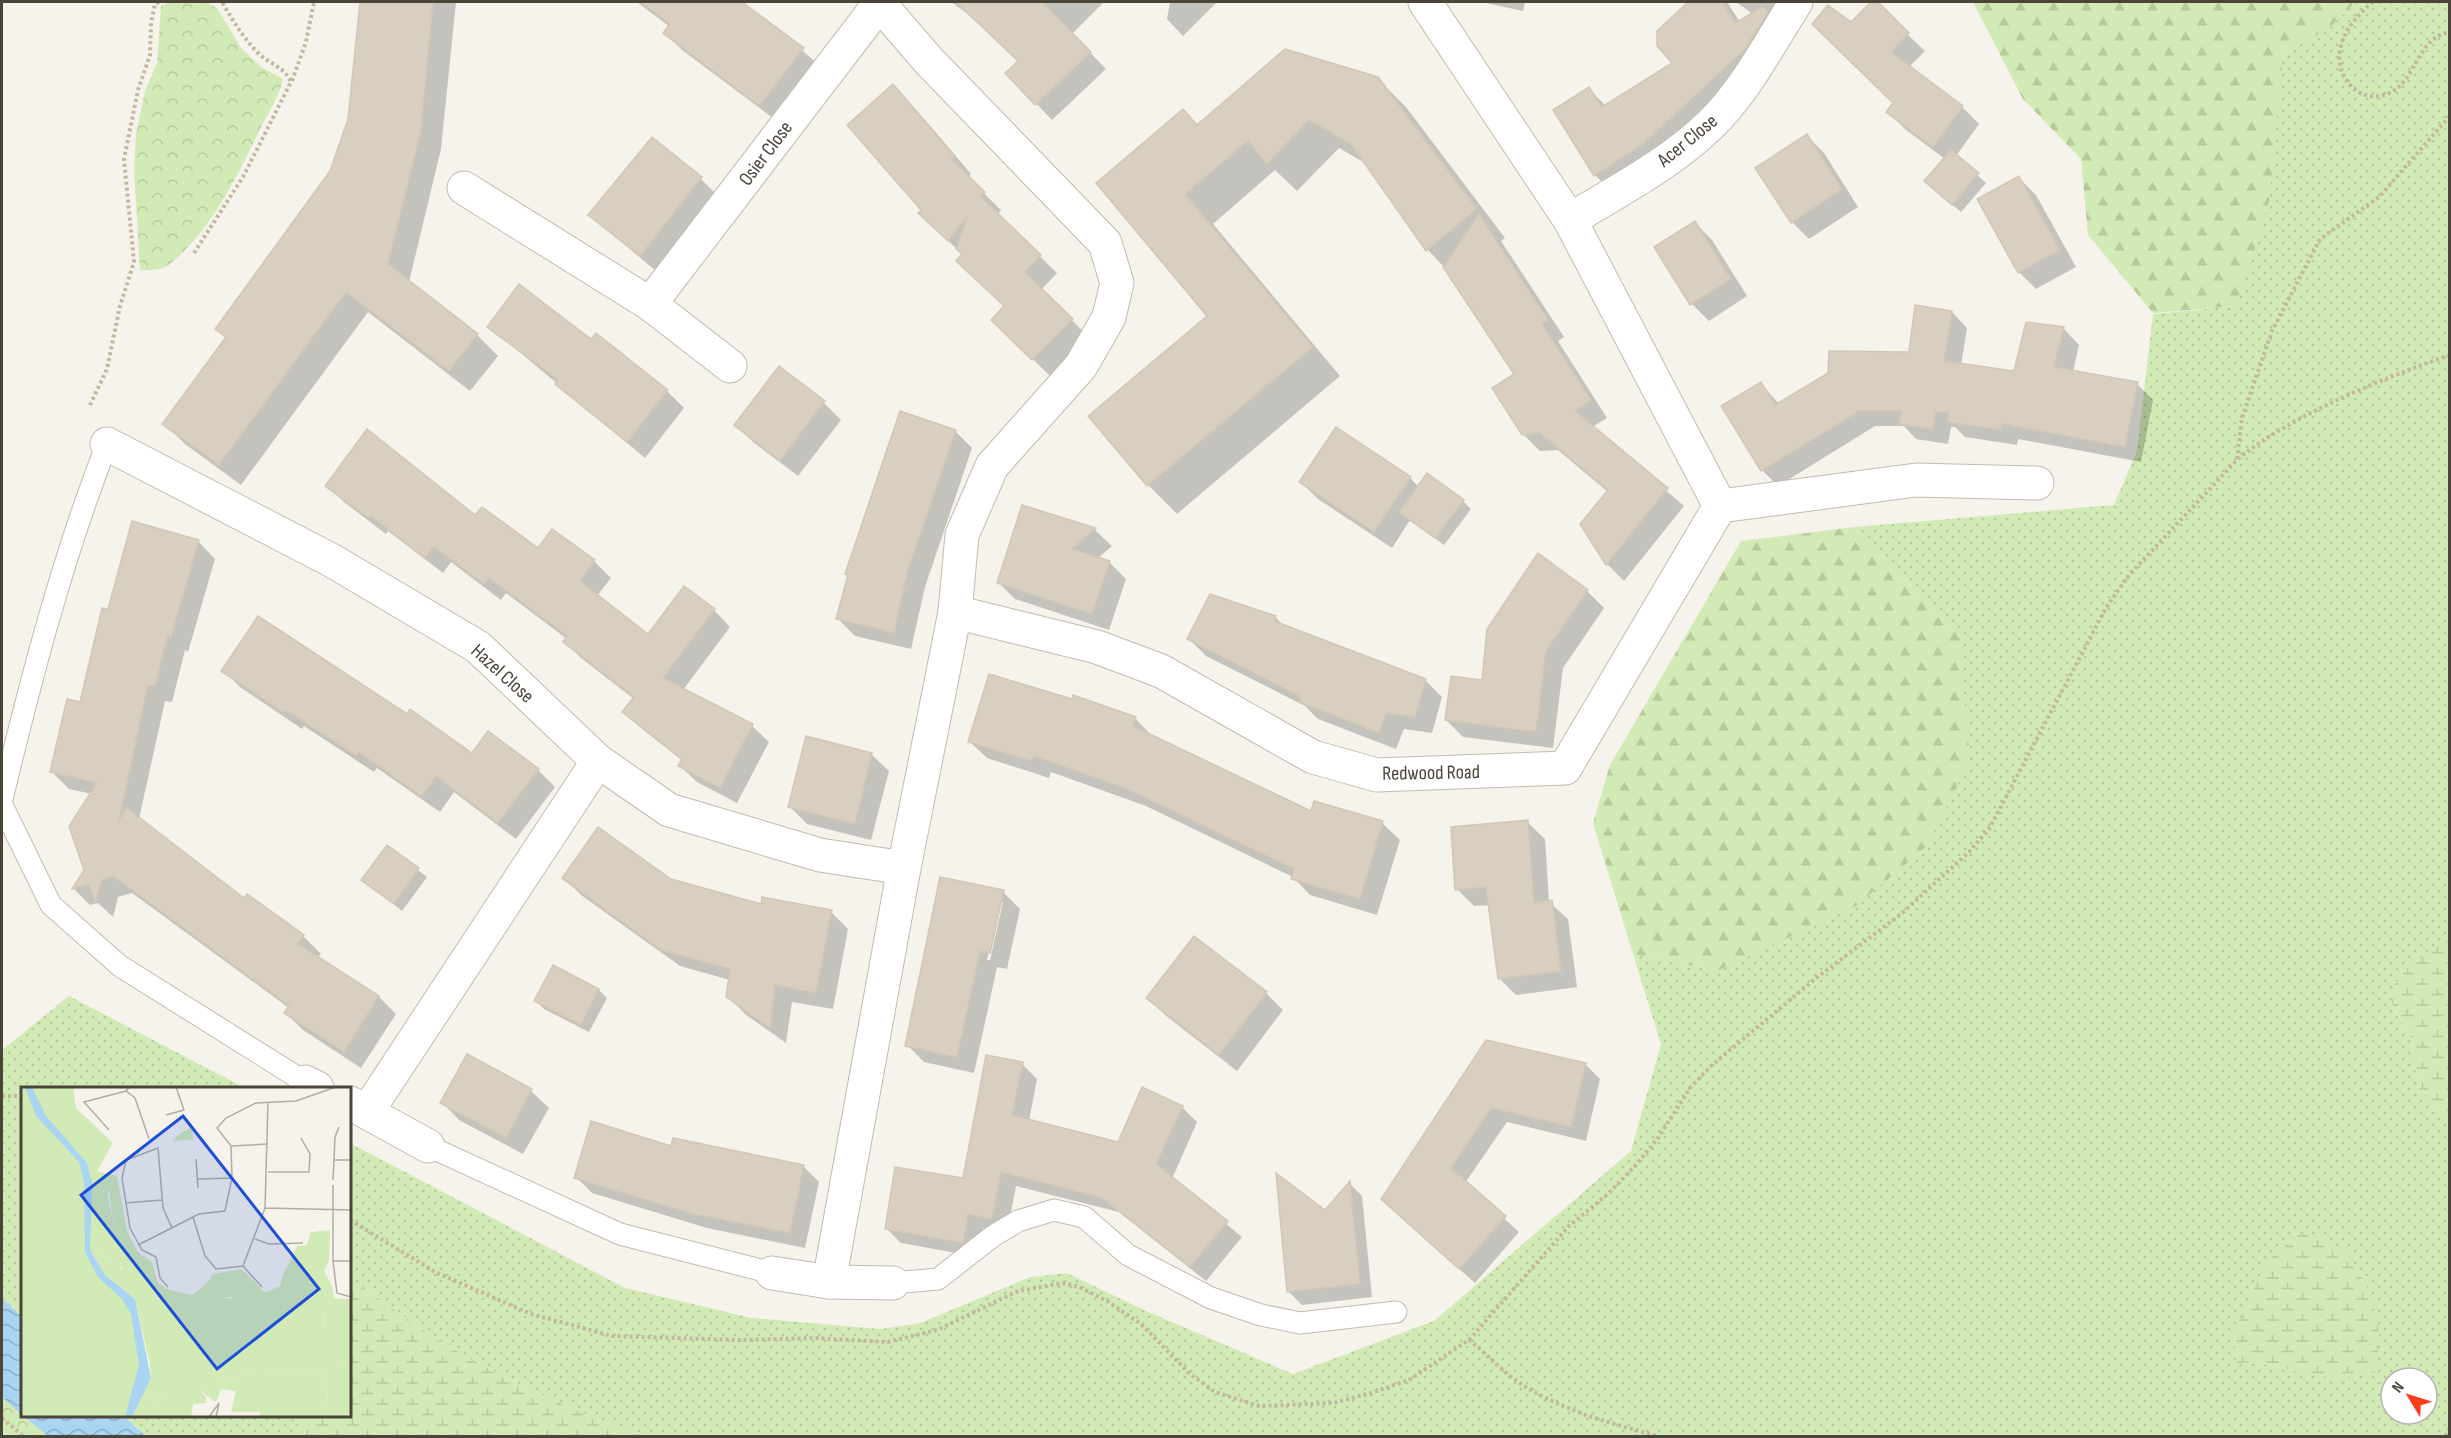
<svg xmlns="http://www.w3.org/2000/svg" width="2451" height="1438" font-family="'Sofia Sans Condensed',sans-serif">
  <style>
    .grass { fill: url(#grass-dots); fill-rule: evenodd }
    .forest { fill: url(#forest-firs) }
    .wetland { fill: url(#wetland-marsh) }
    .park { fill: url(#park-crowns) }
    .water { fill: url(#water-waves) }
    .shadow { fill: #0003; fill-rule: evenodd }
    .building { fill: #d8cfc1; stroke: #d3c7b4; stroke-width: 1.5 }
    .lines { fill: none; stroke-linecap: round; stroke-linejoin: round }
    .service-casing { stroke: #c2bbae; stroke-width: 23 }
    .minor-casing { stroke: #c2bbae; stroke-width: 35 }
    .path { stroke: #c4b79f; stroke-width: 4; stroke-dasharray: 3 3; stroke-linecap: butt }
    .service { stroke: #fff; stroke-width: 21 }
    .minor { stroke: #fff; stroke-width: 33 }
    .labels { text-anchor: middle; stroke-width: 4.5; stroke-linejoin: round; paint-order: stroke }
    .street-label { font-size: 20px; fill: #4b4439; stroke: #fff }
    .inset-road { fill: none; stroke: #b2ada4; stroke-width: 1.5 }
    .view { fill: #1d4ed8; fill-opacity: 0.15; stroke: #1d4ed8; stroke-width: 3 }
    .inset-edge { fill: none; stroke: #4b4439; stroke-width: 3 }
  </style>
  <defs>
    <pattern id="grass-dots" width="8" height="8" patternUnits="userSpaceOnUse" patternTransform="scale(1.5)"><rect width="8" height="8" fill="#d2eab5"/><path d="M2 2h.1M6 6h.1" fill="none" stroke="#b6ca9c" stroke-width="1.8" stroke-linecap="round"/></pattern>
    <pattern id="forest-firs" width="22" height="20" patternUnits="userSpaceOnUse" patternTransform="scale(1.5)"><rect width="22" height="20" fill="#d2eab5"/><path d="M5 1l3.5 6h-7zM16 11l3.5 6h-7z" fill="#b6ca9c"/></pattern>
    <pattern id="wetland-marsh" width="20" height="14" patternUnits="userSpaceOnUse" patternTransform="scale(1.5)"><rect width="20" height="14" fill="#d2eab5"/><path d="M1 5h8M5 5V1M11 12h8M15 12V8" fill="none" stroke="#b6ca9c"/></pattern>
    <pattern id="park-crowns" width="20" height="18" patternUnits="userSpaceOnUse" patternTransform="scale(1.5)"><rect width="20" height="18" fill="#d2eab5"/><path d="M2 6a3 3 0 1 1 6 0M12 15a3 3 0 1 1 6 0" fill="none" stroke="#b6ca9c"/></pattern>
    <pattern id="water-waves" width="16" height="10" patternUnits="userSpaceOnUse" patternTransform="scale(1.5)"><rect width="16" height="10" fill="#a9d4f2"/><path d="M0 5q4-4 8 0t8 0" fill="none" stroke="#8caec5"/></pattern>
  </defs>
  <rect width="100%" height="100%" fill="#f6f3ec"/>
  <g class="grass">
    <path d="M2356,2H2449V938H2446L2404,971L2394,1010L2410,1034L2417,1080L2436,1110L2449,1125V1436H643C574,1412 503,1379 440,1341C409,1322 381,1298 350,1279V1143L625,1288L752,1318L880,1329L921,1323L1030,1277L1067,1273L1146,1311L1293,1374L1434,1321L1631,1151L1661,1044L1633,954L1717,971L1959,636L1854,527L2114,505L2137,451L2153,314L2237,306L2283,54L2327,29ZM2234,1332L2339,1379L2257,1363L2237,1364ZM2391,1378H2427V1414H2391Z"/>
    <path d="M69,996L245,1088H22V1317L2,1298V1050Z"/>
    <path d="M124,1416H286L308,1436H146Z"/>
  </g>
  <g class="forest">
    <path d="M1973,2H2356L2328,29L2283,54L2269,202L2237,306L2153,313L2088,235L2081,159L2023,99Z"/>
    <path d="M1854,527L1959,636L1970,760L1927,846L1856,906L1717,971L1633,954L1593,823L1610,765L1741,541Z"/>
  </g>
  <g class="wetland">
    <path d="M2446,937L2450,938L2449,1125L2436,1110L2417,1080L2410,1034L2394,1009L2390,992L2404,971Z"/>
    <path d="M2305,1230L2348,1253L2373,1298L2379,1333L2376,1372L2339,1379L2257,1363L2237,1364L2234,1332L2266,1262Z"/>
    <path d="M350,1279C381,1298 409,1322 440,1341C503,1379 574,1412 643,1436H308L286,1416H350Z"/>
  </g>
  <g class="park">
    <path d="M169,2H206L217,8L241,48L261,67L283,79C279,97 268,113 260,129C238,175 211,231 171,263C161,271 151,270 140,270L134,168L136,134L145,91L157,63L161,6Z"/>
    <path d="M2,1353L22,1372V1416H73L97,1436H2Z"/>
  </g>
  <g class="water">
    <path d="M2,1298L22,1317V1415L2,1397Z"/>
    <path d="M23,1416H124L146,1436H48Z"/>
  </g>
  <g class="shadow">
    <path d="M362,2H456L441,149L409,282L477,335L498,356L470,391L368,312L241,485L185,444L164,423L226,339L217,329L332,172L350,119Z"/>
    <path d="M637,2H739L762,20L764,17L820,66L777,121L682,50L665,33L670,27Z"/>
    <path d="M951,2H1104L1072,34L1106,69L1052,120L1007,73L1020,62L979,22Z"/>
    <path d="M1170,2H1217L1183,36L1167,19Z"/>
    <path d="M1481,2H1525L1523,11Z"/>
    <path d="M1690,2H1727L1740,22L1753,14L1736,2H1786L1762,66L1612,192L1595,175L1589,89L1606,106L1675,63L1658,31Z"/>
    <path d="M1873,2L1925,51L1909,67L1962,107L1979,124L1956,156L1986,183L1961,212L1934,189L1945,159L1905,129L1888,112L1895,103L1851,24Z"/>
    <path d="M1377,78L1406,107L1505,238L1501,241L1564,337L1558,341L1607,418L1592,427L1684,506L1624,581L1607,564L1582,525L1608,492L1558,450L1540,451L1523,434L1516,374L1445,268L1428,250L1367,164L1339,148L1297,191L1275,170L1213,224L1340,376L1177,514L1148,485L1209,316L1098,183L1198,126Z"/>
    <path d="M910,103L971,174L967,177L1001,210L997,215L1057,273L1041,290L1089,337L1050,376L993,320L1005,306L963,255L937,230L923,210Z"/>
    <path d="M1807,136L1824,153L1858,207L1809,239L1792,222Z"/>
    <path d="M2019,178L2036,195L2076,267L2036,289L2019,272Z"/>
    <path d="M701,179L718,196L657,272L590,215Z"/>
    <path d="M1695,223L1712,240L1747,296L1709,321L1692,304L1656,248Z"/>
    <path d="M1952,312L1967,328L1961,365L2015,373L2028,323L2064,329L2079,345L2073,372L2137,384L2153,400L2141,462L2018,439L2017,445L1965,437L1955,427H1951L1948,444L1916,439L1904,426H1875L1778,486L1763,471L1723,407L1761,384L1779,404L1910,353Z"/>
    <path d="M489,326L591,341L596,335L667,391L684,408L645,458Z"/>
    <path d="M779,368L824,403L841,420L798,476L753,442L736,425Z"/>
    <path d="M955,431L972,448L925,587L911,649L855,636L838,619L849,576L846,574Z"/>
    <path d="M1410,478L1419,487L1463,501L1471,509L1444,545L1410,520L1392,548L1318,499L1301,482Z"/>
    <path d="M327,485L476,517L539,551L553,531L594,561L611,578L597,596L648,636L714,610L730,627L683,690L752,726L769,742L737,803L697,782L680,766L683,761L641,728L624,712L634,699L581,658L565,641L567,639L506,593L501,600L451,562L443,573L388,531L386,534L344,502Z"/>
    <path d="M1023,507L1095,530L1112,546L1098,558L1109,562L1126,579L1109,630L1015,599L998,582Z"/>
    <path d="M198,541L215,559L188,652L185,650L172,702L165,701L139,819L245,901L248,897L303,936L321,954L317,958L379,997L396,1014L361,1068L303,1030L286,1013L289,1008L132,893L118,897L113,917L98,903L90,905L74,889L86,871L92,794L69,789L52,772L81,704L109,611Z"/>
    <path d="M1587,591L1604,608L1563,668L1553,748L1463,737L1446,720L1483,681Z"/>
    <path d="M1275,617L1284,626L1425,680L1442,697L1432,733L1404,729L1396,749L1318,719L1305,706L1206,656L1189,639Z"/>
    <path d="M223,670L407,716L472,755L538,770L555,787L516,839L454,792L440,812L377,768L374,772L304,726L302,729L240,687Z"/>
    <path d="M1073,701L1135,718L1152,736L1311,813L1382,823L1400,840L1377,915L1310,895L1293,877L1146,806L1051,772L1049,778L987,758L969,741Z"/>
    <path d="M871,754L889,771L871,840L807,824L790,807Z"/>
    <path d="M1527,822L1545,839L1549,902L1568,919L1577,987L1516,995L1499,978L1490,905L1474,906L1457,889Z"/>
    <path d="M387,847L427,877L402,911L363,880Z"/>
    <path d="M564,878L670,880L762,906L831,912L848,929L833,1009L792,1002L786,1043L745,1014L728,996L730,980L680,966L581,895Z"/>
    <path d="M1003,892L1020,909L1007,969L997,967L974,1073L924,1062L907,1045ZM1000,902H1003L990,960H987Z"/>
    <path d="M1195,938L1266,993L1283,1010L1237,1071L1165,1015L1148,998Z"/>
    <path d="M553,967L599,990L607,998L589,1032L544,1009L536,1001Z"/>
    <path d="M1487,1041L1585,1064L1600,1079L1586,1141L1507,1122L1465,1183L1519,1232L1475,1283L1398,1214Z"/>
    <path d="M467,1056L531,1091L549,1108L523,1154L459,1120L442,1102Z"/>
    <path d="M1022,1064L1037,1079L1029,1121L1119,1144L1182,1107L1197,1122L1172,1179L1242,1237L1206,1281L1119,1212L1016,1186L1007,1233L983,1228L978,1257L901,1243L886,1228L964,1180Z"/>
    <path d="M672,1148L803,1166L819,1182L805,1248L707,1228L592,1193L576,1177Z"/>
    <path d="M1350,1184L1362,1196L1372,1297L1302,1305L1288,1291L1325,1212Z"/>
  </g>
  <g class="building">
    <path d="M360,2H433L421,131L388,264L478,334L449,371L346,292L219,465L162,424L226,337L215,329L330,171L348,119Z"/>
    <path d="M641,2H742L804,48L759,106L663,33L670,24Z"/>
    <path d="M956,2H1042L1091,52L1035,105L1005,73L1018,61Z"/>
    <path d="M1688,2H1722L1736,23L1763,6L1768,12L1745,49L1642,145L1594,176L1553,110L1589,87L1602,107L1672,63L1657,46V31Z"/>
    <path d="M1871,2H1878L1909,33L1891,52L1963,106L1933,147L1886,112L1893,103L1812,24L1828,5L1851,22Z"/>
    <path d="M1285,49L1378,77L1477,209L1426,251L1351,144L1309,120L1267,164L1248,141L1185,194L1313,347L1147,486L1088,416L1207,316L1096,183L1183,109L1197,125Z"/>
    <path d="M893,84L955,156L951,159L985,192L981,197L1041,255L1025,272L1073,319L1032,360L991,320L1004,306L956,261L962,254L956,249L968,215L948,241L918,213L921,210L847,125Z"/>
    <path d="M1807,134L1842,189L1791,223L1755,168Z"/>
    <path d="M652,137L702,177L640,256L588,215Z"/>
    <path d="M1951,150L1979,173L1952,205L1924,181Z"/>
    <path d="M2019,176L2060,250L2018,273L1977,199Z"/>
    <path d="M1479,214L1548,320L1542,324L1591,400L1575,411L1668,488L1606,565L1580,524L1608,490L1540,433L1522,435L1492,388L1514,374L1443,267Z"/>
    <path d="M1695,221L1731,279L1690,305L1654,247Z"/>
    <path d="M519,284L591,339L596,333L668,390L627,442L555,384L558,380L487,327Z"/>
    <path d="M1915,305L1952,311L1944,361L2014,371L2026,322L2064,327L2054,367L2138,382L2125,447L2002,424L2001,430L1947,422L1949,412H1936L1933,429L1899,424L1901,411H1859L1761,471L1721,406L1761,382L1775,405L1828,373L1829,351L1909,352Z"/>
    <path d="M779,366L825,401L780,461L734,425Z"/>
    <path d="M900,411L956,430L908,570L894,633L836,619L848,575L845,574Z"/>
    <path d="M1336,427L1411,477L1374,532L1299,482Z"/>
    <path d="M367,429L475,515L482,507L538,548L552,529L595,560L580,581L648,634L684,586L715,609L663,678L753,724L720,788L678,766L682,759L622,712L634,697L563,642L567,636L489,578L484,584L434,547L425,558L371,516L369,518L325,486Z"/>
    <path d="M1427,473L1464,500L1435,538L1399,512Z"/>
    <path d="M1022,505L1096,528L1072,549L1110,561L1092,614L997,583Z"/>
    <path d="M132,521L199,540L171,637L168,634L155,686L148,685L119,820L127,808L244,898L247,894L304,935L298,944L379,996L344,1052L284,1013L289,1006L113,876L102,880L95,902L89,884L72,889L84,870L69,826L97,783L50,772L67,699L80,702L102,608L108,609Z"/>
    <path d="M1538,553L1588,590L1546,651L1536,732L1445,720L1451,676L1482,680L1487,629Z"/>
    <path d="M1210,594L1276,616L1274,621L1426,679L1415,717L1386,713L1379,733L1299,702L1301,697L1187,639Z"/>
    <path d="M258,616L407,714L410,709L472,753L488,731L539,769L498,823L436,776L422,797L359,752L357,756L286,710L284,713L221,671Z"/>
    <path d="M989,674L1072,699L1073,695L1136,717L1133,726L1311,811L1314,801L1383,821L1360,899L1291,879L1294,869L1127,789L1034,756L1032,761L968,742Z"/>
    <path d="M806,736L872,753L855,824L788,807Z"/>
    <path d="M1528,820L1534,903L1552,900L1561,971L1498,979L1486,887L1455,890L1451,827Z"/>
    <path d="M598,827L671,879L761,904L762,897L832,910L816,993L775,985L770,1028L726,997L730,969L661,950L562,878Z"/>
    <path d="M387,845L419,868L394,904L361,880Z"/>
    <path d="M940,877L1004,890L990,953L980,951L957,1057L905,1046Z"/>
    <path d="M1194,936L1267,992L1219,1055L1146,998Z"/>
    <path d="M553,965L599,989L581,1025L534,1001Z"/>
    <path d="M1486,1040L1586,1063L1571,1127L1491,1108L1451,1168L1506,1216L1459,1269L1381,1199Z"/>
    <path d="M467,1054L532,1089L506,1138L440,1103Z"/>
    <path d="M986,1055L1023,1062L1012,1115L1118,1142L1142,1087L1183,1106L1156,1164L1228,1221L1190,1267L1102,1198L1001,1172L992,1219L968,1214L963,1243L885,1229L895,1167L963,1178Z"/>
    <path d="M591,1121L671,1146L673,1138L804,1165L790,1233L689,1213L574,1178Z"/>
    <path d="M1276,1173L1325,1210L1350,1181L1360,1284L1287,1292Z"/>
  </g>
  <g class="lines">
    <defs>
      <g id="service">
        <path d="M2,799C31,679 62,559 107,444"/>
        <path d="M2,805L51,905L120,966L305,1082"/>
        <path d="M428,1146L620,1234L772,1273"/>
        <path d="M893,1283L938,1279L993,1236L1018,1221L1054,1210L1084,1217L1128,1255L1211,1298L1261,1315L1300,1323L1396,1312"/>
      </g>
      <g id="minor">
        <path d="M1425,2L1570,220L1720,506L1916,480L2037,483"/>
        <path d="M464,188L650,304L730,366"/>
        <path d="M1570,220C1617,191 1670,164 1710,125C1744,93 1771,41 1796,2"/>
        <path d="M650,304L880,3"/>
        <path d="M107,444L331,560L478,647L598,761L669,810L820,855L904,868"/>
        <path d="M955,612L1097,647L1161,671L1313,757L1377,775L1565,768L1720,506"/>
        <path d="M305,1082L317,1088"/>
        <path d="M350,1103L428,1146"/>
        <path d="M367,1112L598,761"/>
        <path d="M772,1273L829,1282L893,1283"/>
        <path d="M829,1282L904,868L955,612L962,535L992,466L1081,366L1109,317L1117,283L1105,243L929,61L878,2"/>
      </g>
    </defs>
    <use href="#service" class="service-casing"/>
    <use href="#minor" class="minor-casing"/>
    <g class="path">
      <path d="M2373,2C2359,14 2346,27 2341,46C2333,74 2357,105 2387,94C2417,83 2416,37 2450,32"/>
      <path d="M292,81L306,42L314,2"/>
      <path d="M194,253L243,177L291,82C285,68 271,64 260,55C244,39 233,21 222,2"/>
      <path d="M90,405L107,369L120,306L134,262L124,159L138,90L150,55L151,23L155,4L159,2"/>
      <path d="M2238,459C2291,415 2384,378 2450,355"/>
      <path d="M2,1096H22"/>
      <path d="M350,1220L435,1272L531,1314L612,1336L741,1340L815,1338L888,1342L937,1330L1018,1291L1063,1283L1079,1287L1107,1301L1141,1324L1190,1374L1215,1392L1259,1406L1333,1403L1371,1393L1409,1380L1469,1340C1484,1352 1498,1367 1514,1379C1556,1409 1609,1423 1658,1436"/>
      <path d="M1469,1340L1569,1226L1609,1193L1636,1165L1658,1138L1690,1088L1711,1066L1815,979L1901,914L1968,853L1989,829L2106,608L2129,575L2237,460L2242,418L2272,331L2320,239L2379,197L2450,116"/>
      <path d="M2,1418L23,1436"/>
      <path d="M2446,1436L2450,1427"/>
    </g>
    <use href="#service" class="service"/>
    <use href="#minor" class="minor"/>
  </g>
  <g class="labels">
    <g class="street-label">
      <text transform="translate(1687 140) rotate(-39)" y="7">Acer Close</text>
      <text transform="translate(765 153) rotate(-53)" y="7">Osier Close</text>
      <text transform="translate(503 673) rotate(42)" y="7">Hazel Close</text>
      <text transform="translate(1431 772) rotate(-1)" y="7">Redwood Road</text>
    </g>
  </g>
  <g transform="translate(21 1087)">
    <rect width="330" height="330" fill="#f6f3ec"/>
    <path d="M68,82L96,89L106,144L117,165L131,175L137,196L148,203L171,208L185,197L189,204L209,212L226,203L228,189L244,206L259,199L265,204L285,194L311,199L313,211H305L302,230L313,278L330,280V311L321,320L307,319L305,285L218,289L177,302L185,310V316L172,317L170,330H131L140,309L122,307L130,291L129,277L114,212L84,188L69,163ZM88,104L92,134L101,183L86,178L78,161L79,122Z" fill="#d2eab5" fill-rule="evenodd"/>
    <path d="M0,0H52L55,21L92,56L76,84L53,78L0,138ZM309,143L308,174L303,184L311,199L285,194L264,204L259,199L261,190L276,159L286,158L290,145ZM220,182L228,189L226,203L217,210H201L189,204L185,197L192,187ZM305,211L330,212V280L313,278L308,264L301,220ZM305,285L307,319H321L330,311V324L325,330H238L239,325H210L215,304L200,302L195,315L176,302L218,289ZM122,307L140,308L131,330H111Z" fill="#d2eab5"/>
    <path d="M85,99L100,174L99,186L86,178L78,161V128ZM133,216L152,251L144,256L137,251L128,230L126,219ZM152,267H161L162,277L155,294L149,295L144,292V279Z" fill="#d2eab5"/>
    <path d="M0,0H15L22,20L60,61L67,91L65,144L70,173L111,220L123,278L108,330H0ZM171,40L172,53L151,54L160,46Z" fill="#d2eab5"/>
    <path d="M4,0H11L25,29L66,76L71,96L69,163L84,188L114,212L130,291L111,330H104L118,278L110,227L101,212L77,190L64,165L63,95L58,75L15,29Z" fill="#a9d4f2"/>
    <path class="inset-road" d="M105,4L114,11L128,52M145,28L163,23L155,0M318,40L314,50L313,73H330M88,43L63,15L105,4L108,0M247,57L210,59L196,41L205,31L235,16L275,14L315,0M175,72L177,101M247,85H288L289,67L280,51M177,92L211,91M312,93L313,73M312,98V174H330M104,116L141,113M244,121L330,123M172,130L184,169L195,182L222,179M234,152L248,157L282,156M117,158L178,127L204,124L211,91L210,59M312,174L316,206L330,210M147,200L139,191L135,170L121,163L109,141L101,91L105,73L137,61L142,121L151,141M241,200L222,179L244,121L247,15M188,330L198,316L195,330"/>
    <path class="view" d="M162,29L298,202L196,282L60,108Z"/>
    <rect width="330" height="330" class="inset-edge"/>
  </g>
  <rect width="2451" height="1438" fill="none" stroke="#4b4439" stroke-width="6"/>
  <g transform="translate(2409 1396) rotate(308)"><circle r="28" fill="#ffffff" stroke="#b7b4b0" stroke-width="1.5"/>
  <path d="M0-4.5L10 22L0 15L-10 22Z" fill="#fc3f1d"/>
  <text y="-9" font-size="16" font-weight="bold" text-anchor="middle" fill="#4b4439">N</text>
  </g>
</svg>
